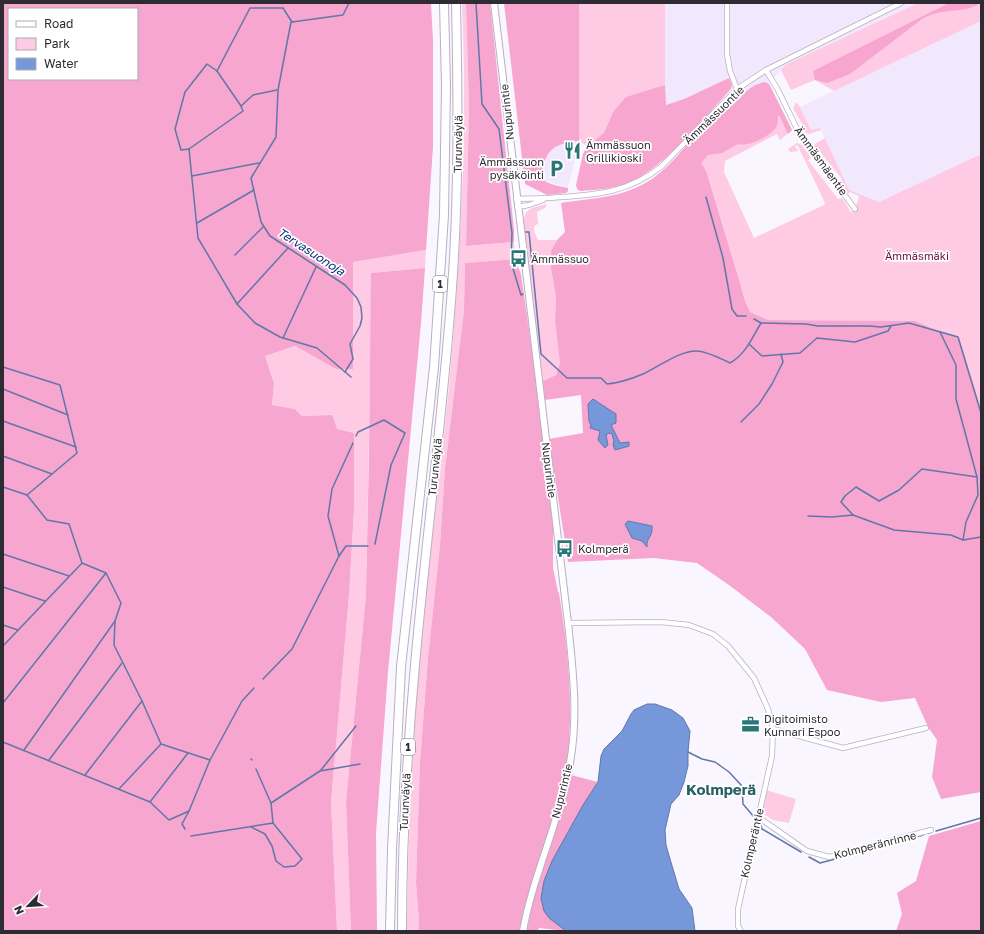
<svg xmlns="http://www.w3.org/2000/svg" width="984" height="934" font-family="'Golos Text',sans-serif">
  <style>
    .built { fill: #f2e8fe }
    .green { fill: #ffcae4 }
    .forest { fill: #f6a6cf; fill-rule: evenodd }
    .water { fill: #7698da; stroke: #6077a8 }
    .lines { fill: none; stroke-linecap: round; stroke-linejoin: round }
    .stream { stroke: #6077a8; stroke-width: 1.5 }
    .street-casing { stroke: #b8b0c3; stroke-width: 6 }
    .secondary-casing { stroke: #b8b0c3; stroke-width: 8 }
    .highway-casing { stroke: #b8b0c3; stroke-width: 10 }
    .street { stroke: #fff; stroke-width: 4.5 }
    .secondary { stroke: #fff; stroke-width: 6 }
    .highway { stroke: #fff; stroke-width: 8 }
    .labels { text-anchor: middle; stroke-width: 3.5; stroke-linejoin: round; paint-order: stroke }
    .shield { fill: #fff; stroke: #6d6b70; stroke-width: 1 }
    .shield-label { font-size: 10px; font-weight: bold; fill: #2e2b32 }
    .street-label { font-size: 11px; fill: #2e2b32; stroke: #fff }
    .poi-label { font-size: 11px; fill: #2e2b32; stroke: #fff; text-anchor: start }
    .park-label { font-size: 11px; fill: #6a0e49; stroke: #fff }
    .water-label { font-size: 12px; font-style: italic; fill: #0b2d79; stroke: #fff }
    .district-label { font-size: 15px; font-weight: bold; fill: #276164; stroke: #fff }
  </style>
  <rect width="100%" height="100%" fill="#faf6ff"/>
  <g class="built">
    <path d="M665,3H918L785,65L769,84L765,82L758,84L750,88L738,100L731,89L732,84L729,78L684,99L665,105Z"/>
    <path d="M981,21V154L879,202L849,190L820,128L811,131L800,107Z"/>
    <path d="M579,141L582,144L575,160L568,188L541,179L539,176L545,159L552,149L564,142Z"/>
  </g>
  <g class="green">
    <path d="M462,3H466L469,107L466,246L514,242L515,259L465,263L464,310L445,469L440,545L428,658L420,762L416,883L419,921L418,931H407C408,839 412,747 420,656C429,550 445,445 453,339C462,228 467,115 462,3Z"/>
    <path d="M579,3H665V85L650,91L613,112L604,133L587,146L579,141Z"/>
    <path d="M918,3H981V21L834,91L815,80L791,90L781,70L785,65Z"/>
    <path d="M765,82L769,84L792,130L780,140L777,134L725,161L724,172L754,238L824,205L825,203L798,146L797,145L795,146L798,151L790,152L788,149L797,143L802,145L811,157L808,160L838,199L842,198L851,212L855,209L859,196L850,192L848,194L839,182L842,179L818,149L815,152L813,148L815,144L825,138L849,190L879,202L981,154V552L815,362L744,308L763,321H915L768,320L750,312L688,143L713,117L730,107L750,88L758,84Z"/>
    <path d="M796,102L800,107L811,130L820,128L821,130L809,134L805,133L806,131L793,108Z"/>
    <path d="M547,204L545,208L537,212L538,224L534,226V231L538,240H557L551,251V268L556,298L555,321L560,364L556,375L543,381L523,223C525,207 533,208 547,204Z"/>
    <path d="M426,250L425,268L372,273L366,595L346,802L351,931H337L331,802L349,595L354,510V433L337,429L331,415L302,416L295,409L272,405L274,383L265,356L295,346L336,369H353V262Z"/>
    <path d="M766,790L796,799L789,823L773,820L765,815L766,811L762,809Z"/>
  </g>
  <g class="forest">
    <path d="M3,3H431L433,41V147L426,250L353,262V369H336L295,346L265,356L274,383L272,405L295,409L302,416L332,415L337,429L354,433V510L349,595L331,802L337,931H3ZM9,9H137V79H9Z"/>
    <path d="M466,3H490L514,230V242L466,246L469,107Z"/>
    <path d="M504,3H579V141C551,144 547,150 540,176C544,184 559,186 568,188V191L566,193L547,195L525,184Z"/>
    <path d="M949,3H981C976,5 971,8 966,9C949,12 938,10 922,19L850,74L827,83L815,80L813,71Z"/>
    <path d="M729,78L732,84L731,89C705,117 658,176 622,185C609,189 594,190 580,191L577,189L576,185L583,154L587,146L604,133L613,112L626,97L665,85L666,105L684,99Z"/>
    <path d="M765,82L769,84L792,130L788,134L780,117L778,115C778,120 778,126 774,130C766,138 748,147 738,144L722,153L708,155L701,163L706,171L745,300L750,312L768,320L915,321L933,329L959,337L981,409V792L941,799L932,777L937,740L928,727L915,698L881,702L827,690L805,649L771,617L729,585L697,563L654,558L568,562L549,439L583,433L581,395L545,400L543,381L556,375L560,364L555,321L556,298L551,268V251L557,240L565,232L561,203C593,198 624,198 652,179C675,163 691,137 712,118C718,113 726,110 733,104C743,95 750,85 765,82Z"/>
    <path d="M515,259L521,274L532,351L553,527V568L558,592L559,593C566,636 571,679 570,723C569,732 570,743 568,753C558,813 534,871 520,931H418L419,921L416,883L420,762L428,658L440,545L445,469L464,310L465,263Z"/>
    <path d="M425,268L421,323L388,672L376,833L377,931H351L346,802L366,595L369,454L371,273Z"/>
    <path d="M571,775L598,782C587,799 578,816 568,833C555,856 546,872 541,898L560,926L566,931L539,928L538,931H527L533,901L563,807Z"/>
    <path d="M981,821V931H896L902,914L897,893L916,881L929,836Z"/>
  </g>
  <g class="water">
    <path d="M593,399L616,414V423L611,425L620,443L629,442V446L615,450L613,445L614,441L612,434L609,433L606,435L608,445L605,448L598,440L600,431L590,428L591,425L589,421L588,404Z"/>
    <path d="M628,521L652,526C653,538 646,537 647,547L642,541L632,538L625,524Z"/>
    <path d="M647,704H655L672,710L683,718L690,731L688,752V766L684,782L679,795L671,804L665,830L666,845L670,859L679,889L692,908L695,931H566L549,918L544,911L541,898L544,881L552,861L583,805L598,782L601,756L604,749L622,731L631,714L634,710Z"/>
  </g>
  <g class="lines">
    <g class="stream">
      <path d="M476,3L482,104L499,129L512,233L511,262L521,295L523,294"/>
      <path d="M291,22L278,90L276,137L251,178L261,222L270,236L345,285L357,298L361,307L362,318L360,326L350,344L353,359L345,372"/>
      <path d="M292,22L283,8H250L217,71L207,64L185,92L175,129L181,150L189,149L198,238L237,304L255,323L280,337L317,348L351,377"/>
      <path d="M292,22L343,15L349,3"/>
      <path d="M217,71L241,106"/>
      <path d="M189,149L243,111L241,106L253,95L277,90"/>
      <path d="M192,176L259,163"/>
      <path d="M706,197L723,258L732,309L737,316H746"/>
      <path d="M197,223L254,190"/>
      <path d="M525,232H529L541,354L567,378H601L607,384C619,383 631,379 643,374C658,367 681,350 697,351C709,352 719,358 730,363C745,355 752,338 761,323"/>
      <path d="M235,255L263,227"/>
      <path d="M237,304L288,248"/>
      <path d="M754,319L761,323L806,324L818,326H869L881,327L909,323L958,337L981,413"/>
      <path d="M940,332L956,365V399L977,477L978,495L966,522L963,540"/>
      <path d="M283,338L316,267"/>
      <path d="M749,344L762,356L800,353L817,338L855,342L888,331L891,326"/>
      <path d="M3,367L60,385L77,453L27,495L47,520L69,524L82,563"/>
      <path d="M3,389L68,415"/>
      <path d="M3,421L76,447"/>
      <path d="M741,422L759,404L772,384L783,362L781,354"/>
      <path d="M356,436L358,432L384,420L405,433L391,465L375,544"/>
      <path d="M3,456L52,474"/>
      <path d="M3,487L27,495"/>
      <path d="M853,515L841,502L845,496L856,487L879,501L899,490L922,469L977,477"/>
      <path d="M808,516L832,517L853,515L894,530L951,535L963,540L981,537"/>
      <path d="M3,554L69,576"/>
      <path d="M339,556L346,546H368"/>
      <path d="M3,587L45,601"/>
      <path d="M3,625L18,630"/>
      <path d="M3,646L82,563L106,573L121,603L115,621L114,645L142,701L161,744L210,760L189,811L169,820L150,802L3,742"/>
      <path d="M263,679L292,649L339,556L328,516L332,489L353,443"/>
      <path d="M3,703L106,573"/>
      <path d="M24,750L115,621"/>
      <path d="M688,752L702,759L715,762L729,772L742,786L743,804L754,817"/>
      <path d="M251,759L252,760"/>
      <path d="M49,760L122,663"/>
      <path d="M210,760L242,701L254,688"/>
      <path d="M256,769L271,803L273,823"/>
      <path d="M321,770L356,726"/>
      <path d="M85,775L142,701"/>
      <path d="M119,789L161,744"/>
      <path d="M150,802L188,753"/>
      <path d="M271,803L320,771L360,764"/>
      <path d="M760,822L762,829L801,852"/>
      <path d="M185,829L182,824L189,811"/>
      <path d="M936,831L981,818"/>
      <path d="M929,833L932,832"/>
      <path d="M191,836L273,823L302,859L295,866L284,867L276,861L272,846L265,834L251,827"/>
      <path d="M885,846L923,835"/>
      <path d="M809,857L820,863L877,848"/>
    </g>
    <defs>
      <g id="street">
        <path d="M727,3V54L730,71L737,89"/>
        <path d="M766,70L778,90L800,135L855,209"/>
        <path d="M516,199C527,198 537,199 548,198C591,195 626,195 662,166L737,89L766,70L901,3"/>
        <path d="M517,207L529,205L543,200"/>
        <path d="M568,623L661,622L689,625L713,634L728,646L754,678L768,709L773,729L772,756L738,909V926L741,931"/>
        <path d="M773,729L843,748L926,728"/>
        <path d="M758,817L807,851L829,857L931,830"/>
      </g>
      <path id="secondary" d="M494,3L568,623C573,671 579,719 569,768C559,823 533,875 523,931"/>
      <g id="highway">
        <path d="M390,931L392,849L401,667L434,367L444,215L446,86L444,3"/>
        <path d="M402,931C402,842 407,753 415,665C426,539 443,414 452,288C459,193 458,98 456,3"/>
      </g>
    </defs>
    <use href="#street" class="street-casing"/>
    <use href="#secondary" class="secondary-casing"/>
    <use href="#highway" class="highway-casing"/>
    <use href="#street" class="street"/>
    <use href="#secondary" class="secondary"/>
    <use href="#highway" class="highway"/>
  </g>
  <defs>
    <symbol id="restaurant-bare" viewBox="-9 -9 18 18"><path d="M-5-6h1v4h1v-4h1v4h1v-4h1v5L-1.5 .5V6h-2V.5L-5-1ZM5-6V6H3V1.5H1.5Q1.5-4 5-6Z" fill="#2a7578" stroke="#fff" stroke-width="2.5" paint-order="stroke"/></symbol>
    <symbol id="parking-bare" viewBox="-9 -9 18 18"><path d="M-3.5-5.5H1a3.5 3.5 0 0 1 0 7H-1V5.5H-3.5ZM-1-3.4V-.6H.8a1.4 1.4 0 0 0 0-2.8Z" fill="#2a7578" stroke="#fff" stroke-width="2.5" paint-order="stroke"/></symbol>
    <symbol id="bus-bare" viewBox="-9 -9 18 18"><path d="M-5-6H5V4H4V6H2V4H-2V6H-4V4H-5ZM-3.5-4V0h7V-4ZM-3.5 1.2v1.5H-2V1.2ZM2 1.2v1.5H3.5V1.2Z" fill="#2a7578" stroke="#fff" stroke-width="2.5" paint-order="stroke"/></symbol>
    <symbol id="office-bare" viewBox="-9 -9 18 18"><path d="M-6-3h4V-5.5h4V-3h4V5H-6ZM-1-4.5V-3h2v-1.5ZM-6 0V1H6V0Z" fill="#2a7578" stroke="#fff" stroke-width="2.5" paint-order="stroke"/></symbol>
  </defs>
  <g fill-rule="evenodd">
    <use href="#restaurant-bare" x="560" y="138" width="25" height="25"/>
    <use href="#parking-bare" x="544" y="156" width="25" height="25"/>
    <use href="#bus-bare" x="506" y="246" width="25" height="25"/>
    <use href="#bus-bare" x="552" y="536" width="25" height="25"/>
    <use href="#office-bare" x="738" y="712" width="25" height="25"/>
  </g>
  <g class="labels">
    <g class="shield">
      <rect x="433" y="276" width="14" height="16" rx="3"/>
      <rect x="401" y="739" width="14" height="16" rx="3"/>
    </g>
    <g class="shield-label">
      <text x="440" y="288">1</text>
      <text x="408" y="751">1</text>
    </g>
    <g class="street-label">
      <text transform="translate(507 112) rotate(-96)" y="4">Nupurintie</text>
      <text transform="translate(714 115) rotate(-44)" y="4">Ämmässuontie</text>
      <text transform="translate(458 144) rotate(-89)" y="4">Turunväylä</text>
      <text transform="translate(821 161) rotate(54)" y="4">Ämmäsmäentie</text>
      <text transform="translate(435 467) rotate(-84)" y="4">Turunväylä</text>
      <text transform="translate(549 470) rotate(83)" y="4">Nupurintie</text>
      <text transform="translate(562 791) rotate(-76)" y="4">Nupurintie</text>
      <text transform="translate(405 802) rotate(-87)" y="4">Turunväylä</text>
      <text transform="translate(752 843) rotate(-77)" y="4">Kolmperäntie</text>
      <text transform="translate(875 845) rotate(-14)" y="4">Kolmperänrinne</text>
    </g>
    <g class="poi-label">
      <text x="586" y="149">Ämmässuon<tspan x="586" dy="13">Grillikioski</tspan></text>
      <text x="544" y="166" text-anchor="end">Ämmässuon<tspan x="544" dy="13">pysäköinti</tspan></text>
      <text x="531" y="263">Ämmässuo</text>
      <text x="578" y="553">Kolmperä</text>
      <text x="764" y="723">Digitoimisto<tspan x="764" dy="13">Kunnari Espoo</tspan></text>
    </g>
    <g class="park-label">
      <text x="917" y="260">Ämmäsmäki</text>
    </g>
    <g class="water-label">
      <text transform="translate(311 252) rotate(33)" y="4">Tervasuonoja</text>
    </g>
    <g class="district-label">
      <text x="721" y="795">Kolmperä</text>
    </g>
  </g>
  <rect width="984" height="934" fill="none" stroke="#2e2b32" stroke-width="8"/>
  <rect x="8" y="8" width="130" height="72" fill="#ffffff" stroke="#abaaad"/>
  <rect x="16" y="21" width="20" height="6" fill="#ffffff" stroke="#abaaad"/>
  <text x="44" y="28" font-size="12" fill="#2e2b32">Road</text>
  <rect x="16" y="38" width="20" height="12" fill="#ffcae4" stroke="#abaaad"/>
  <text x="44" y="48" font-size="12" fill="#2e2b32">Park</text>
  <rect x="16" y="58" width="20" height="12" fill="#7698da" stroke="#abaaad"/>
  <text x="44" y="68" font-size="12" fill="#2e2b32">Water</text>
  <g transform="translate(28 906) rotate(245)" stroke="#ffffff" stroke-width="3" paint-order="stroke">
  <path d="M0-3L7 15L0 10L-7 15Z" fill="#2e2b32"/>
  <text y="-6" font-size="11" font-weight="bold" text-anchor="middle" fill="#2e2b32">N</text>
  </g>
</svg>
